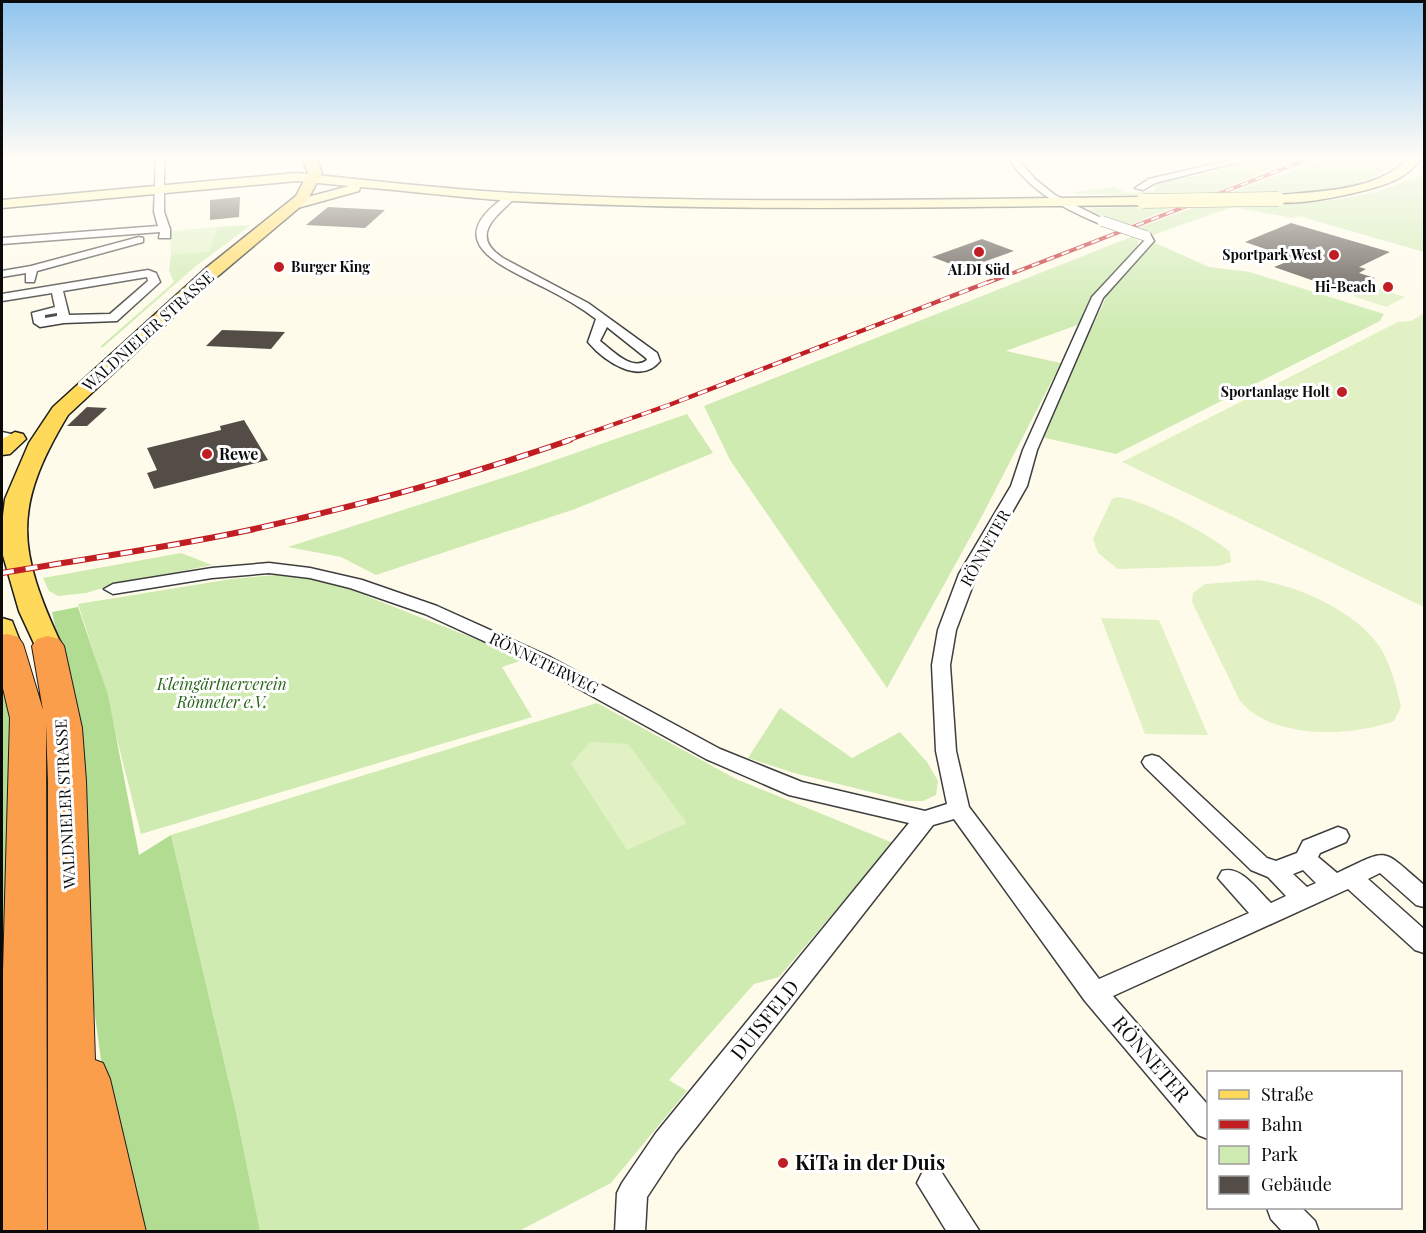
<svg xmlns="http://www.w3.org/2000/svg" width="1426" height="1233" font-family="'Playfair Display',serif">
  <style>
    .green { fill: #cfebb2 }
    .forest { fill: #b2dc91 }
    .pitch { fill: #e1f1c4 }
    .building { fill: #544d47 }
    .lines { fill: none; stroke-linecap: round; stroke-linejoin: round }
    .street-casing { stroke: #3e3e3e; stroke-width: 3 }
    .secondary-casing { stroke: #2d2d2d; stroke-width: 3 }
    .primary-casing { stroke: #1c1c1c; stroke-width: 3 }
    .highway-casing { stroke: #1c1c1c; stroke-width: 2 }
    .street { fill: #fff; fill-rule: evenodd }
    .secondary { fill: #fff6a5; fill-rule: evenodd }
    .primary { fill: #ffd95a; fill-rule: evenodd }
    .highway { fill: #fb9e4b; fill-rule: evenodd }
    .rail-far2-casing { stroke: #c11e24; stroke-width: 4 }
    .rail-far1-casing { stroke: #c11e24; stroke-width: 4.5 }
    .rail-casing { stroke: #c11e24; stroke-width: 6 }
    .rail-far2 { stroke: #fff; stroke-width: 2; stroke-dasharray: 8; stroke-linecap: butt }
    .rail-far1 { stroke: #fff; stroke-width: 3; stroke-dasharray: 10; stroke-linecap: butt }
    .rail { stroke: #fff; stroke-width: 4; stroke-dasharray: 12; stroke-linecap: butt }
    .street-bridge-casing { stroke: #3e3e3e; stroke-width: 11; stroke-linecap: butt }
    .secondary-bridge-casing { stroke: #2d2d2d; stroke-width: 15; stroke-linecap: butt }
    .street-bridge { stroke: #fff; stroke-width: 10 }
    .secondary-bridge { stroke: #fff6a5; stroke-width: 14 }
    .poi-dot { fill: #c11e24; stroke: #fff; stroke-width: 2 }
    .labels { text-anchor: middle; stroke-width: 6; stroke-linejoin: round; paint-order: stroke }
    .far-poi-label { font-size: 14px; font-weight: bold; fill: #0b0b0b; stroke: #fff; text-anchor: end }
    .street-label { font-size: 16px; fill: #0b0b0b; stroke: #fff }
    .poi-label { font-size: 16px; font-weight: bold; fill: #0b0b0b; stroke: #fff; text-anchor: start }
    .park-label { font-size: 16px; font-style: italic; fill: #28651a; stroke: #fff }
    .near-street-label { font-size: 20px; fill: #0b0b0b; stroke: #fff }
    .near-poi-label { font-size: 20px; font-weight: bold; fill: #0b0b0b; stroke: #fff; text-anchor: start }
  </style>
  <rect width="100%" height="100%" fill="#fffbea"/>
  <g class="green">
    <path d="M1259,158H1299L1203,197L1076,194L1073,192L1114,187L1127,193L1155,191L1154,184L1204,174Z"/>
    <path d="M1330,158L1397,160C1366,199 1266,195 1220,196Z"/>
    <path d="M1424,175V252L1299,216L1293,218L1232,207L1153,235L1134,229L1192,208L1315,202L1346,198L1376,192Z"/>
    <path d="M1179,205L1127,226L1088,210L1095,208Z"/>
    <path d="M251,225L196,266L103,347H100L174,282L169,271L171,255L210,251L217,227Z"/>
    <path d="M1131,237L1138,240L1137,247L1093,294L1080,324L1006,351L1061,363L982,516L887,688L730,460L704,406Z"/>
    <path d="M1153,242L1209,267L1250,272L1384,314L1380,321L1116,454L1041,437L1109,291Z"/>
    <path d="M687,414L713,453L575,509L376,575L341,557L288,547L518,473Z"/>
    <path d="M181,553L212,565L117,584L86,593L58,596L49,591L43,578Z"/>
    <path d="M275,575L326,580L526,659L502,667L532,717L141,834L100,672L78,604L231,579Z"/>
    <path d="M597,703L736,779L893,843L779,977L754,984L669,1080L687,1091L611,1183L519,1231L260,1232L236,1112L171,835Z"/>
    <path d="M780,708L852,758L900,732L927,762L938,781L936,795L923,801H907L794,773L748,758Z"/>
  </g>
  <g class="forest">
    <path d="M78,607L108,695L139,855L171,835L236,1112L260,1231H124L91,986L66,678L52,612Z"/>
    <path d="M2,665L9,699L23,810L5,1022L2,1141Z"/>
  </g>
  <g class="pitch">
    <path d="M217,227L210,251L171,255L170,231Z"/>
    <path d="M1373,287L1405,297L1386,307L1353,296Z"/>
    <path d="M1424,313V607L1122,462L1398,322L1411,321Z"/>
    <path d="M1117,497C1143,499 1210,534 1230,552L1231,562L1219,566L1118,569L1098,553L1093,539L1112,499Z"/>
    <path d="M1258,580C1300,586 1363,614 1384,654C1392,670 1397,689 1401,707L1394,721C1350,737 1273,740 1240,701L1192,602L1193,593L1205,584Z"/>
    <path d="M1101,618L1159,620L1208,735L1145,734Z"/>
    <path d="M590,742L628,744L687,823L627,850L571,764Z"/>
  </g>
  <g class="building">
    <path d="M240,197L239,217L210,220V200Z"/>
    <path d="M328,207L385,210L365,228L306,225Z"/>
    <path d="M1291,223L1390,252L1359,267L1366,269L1359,273L1375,278L1346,292L1274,267L1294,259L1245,242Z"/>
    <path d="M982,239L1014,251L964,269L932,257Z"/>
    <path d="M222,330L285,332L271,349L206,346Z"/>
    <path d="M87,407L107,408L87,426H67Z"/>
    <path d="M244,420L268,460L154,489L147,473L157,470L147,448L221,430L220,426Z"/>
  </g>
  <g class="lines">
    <defs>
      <g id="street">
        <path d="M156,158H164V212L170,229V238H159L160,232L2,244V238L158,226L154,212Z"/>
        <path d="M1008,158H1017L1035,179L1055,195L1107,221L1098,223C1062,208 1030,191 1008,158Z"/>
        <path d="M1239,158H1254L1155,183L1143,190L1135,188L1149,179Z"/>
        <path d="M508,195L516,197C497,216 468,235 503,258L588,303L657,353L660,361C640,386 604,361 588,342L596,319C580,307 563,297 545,288C502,266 437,242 508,195ZM607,327L646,358L647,360C632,372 612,350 600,341Z"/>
        <path d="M1142,234H1150L1154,241L1103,298L1037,450L1027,486L977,574L956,630L950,665L956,751L969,807L1099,979L1249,913L1218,878L1222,871C1241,865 1258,891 1271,903L1286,896L1268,877L1251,870L1145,767L1142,762L1145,757L1152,755L1159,757L1267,858L1276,861L1297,853L1303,841L1338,827L1346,830L1349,836L1346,842L1320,853L1318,857L1337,873C1390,848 1380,847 1424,885V907L1416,905L1380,873L1368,879L1424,929V953L1415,950L1348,889L1113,996L1208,1105V1139L1198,1135L1085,1001L954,819L933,825L676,1153L647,1197L645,1232H615L617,1193L622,1183L656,1133L909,823L789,795L706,759L534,664L425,614L350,588L310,578L269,573L212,578L113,594L104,589L113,584L212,568L269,563L310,568L362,580L437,606L548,656L720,749L802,782L925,811L947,804L936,751L932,665L938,630L959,574L1011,486L1023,450L1092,297L1144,241ZM1303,870L1316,883L1307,887L1293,874Z"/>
        <path d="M139,237L143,238V242L37,271L34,282H26V273L2,277V271L31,266Z"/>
        <path d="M148,270L156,273L160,282L117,321L64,323L40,327L34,323L32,313L55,307L52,293L2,301V294ZM147,277L148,281L110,314L69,315L63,291ZM57,313V316L45,318V315Z"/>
        <path d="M2,432L20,436L22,439L15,443L2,440Z"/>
        <path d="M932,1168L942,1173L980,1232H947L917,1183L922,1173Z"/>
        <path d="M1267,1208H1302L1315,1221L1319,1232H1283L1271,1219Z"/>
      </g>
      <g id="secondary">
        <path d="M1409,158H1422C1414,168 1405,176 1393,181C1376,190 1284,211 1272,199L1278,195C1323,191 1376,191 1409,158Z"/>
        <path d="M297,173C369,180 441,189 514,193C723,205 933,199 1143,197L1149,201L1143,205C933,207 723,212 514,201C463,198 411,191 360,187L359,191L294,209L287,205L289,202L349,186L297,181L2,208V200Z"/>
      </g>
      <g id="primary">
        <path d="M302,158H316L322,173L307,201L218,276L68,415C12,508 17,549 62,646L58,652L48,655L38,652L19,611L2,552V524L5,499L29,443L53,407L206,268L296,196L308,173Z"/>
        <path d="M15,432L23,434L26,439L10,454L2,455V439Z"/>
        <path d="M2,618L12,621L21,644L17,650L2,651Z"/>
      </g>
      <path id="highway" d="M7,634L18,637L23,644L43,710L32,646L37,639L48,636L59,639L64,646L82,728L86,781L95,1060L103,1063L110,1079L146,1232H48V781L46,724L47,1232H2V1008L10,718L2,684V635Z"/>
    </defs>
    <use href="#street" class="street-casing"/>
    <use href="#secondary" class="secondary-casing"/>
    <use href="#primary" class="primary-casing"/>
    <use href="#highway" class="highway-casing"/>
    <use href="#street" class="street"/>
    <use href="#secondary" class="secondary"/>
    <use href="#primary" class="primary"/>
    <use href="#highway" class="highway"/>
    <defs>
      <path id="rail-far2" d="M987,283L1311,158"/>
      <path id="rail-far1" d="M566,441L669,405L991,281"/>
      <path id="rail" d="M2,573C83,559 165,548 245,531C355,507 464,477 570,440"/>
    </defs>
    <use href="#rail-far2" class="rail-far2-casing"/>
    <use href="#rail-far1" class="rail-far1-casing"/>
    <use href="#rail" class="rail-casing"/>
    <use href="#rail-far2" class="rail-far2"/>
    <use href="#rail-far1" class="rail-far1"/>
    <use href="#rail" class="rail"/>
    <defs>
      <path id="street-bridge" d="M1102,221L1146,236"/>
      <path id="secondary-bridge" d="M1143,201L1278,199"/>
    </defs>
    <use href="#street-bridge" class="street-bridge-casing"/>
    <use href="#secondary-bridge" class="secondary-bridge-casing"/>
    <use href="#street-bridge" class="street-bridge"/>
    <use href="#secondary-bridge" class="secondary-bridge"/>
  </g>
  <linearGradient id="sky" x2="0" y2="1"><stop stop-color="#90c4ef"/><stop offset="0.48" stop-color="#fffdf6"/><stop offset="1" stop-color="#fffdf6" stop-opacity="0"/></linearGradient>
  <rect width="1426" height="330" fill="url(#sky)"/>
  <g class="poi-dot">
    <circle cx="979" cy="252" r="6"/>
    <circle cx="1334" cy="255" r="6"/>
    <circle cx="279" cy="267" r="6"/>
    <circle cx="1388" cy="287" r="6"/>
    <circle cx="1342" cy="392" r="6"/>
    <circle cx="207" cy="454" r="6"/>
    <circle cx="783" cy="1163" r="6"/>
  </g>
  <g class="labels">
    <g class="far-poi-label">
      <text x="1322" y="260">Sportpark West</text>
      <text x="291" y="272" text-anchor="start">Burger King</text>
      <text x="979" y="275" text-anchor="middle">ALDI Süd</text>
      <text x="1376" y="292">Hi-Beach</text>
      <text x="1330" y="397">Sportanlage Holt</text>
    </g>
    <g class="street-label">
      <text transform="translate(148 331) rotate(-42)" y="6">WALDNIELER STRASSE</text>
      <text transform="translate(985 548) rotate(-61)" y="6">RÖNNETER</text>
      <text transform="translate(544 663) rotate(26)" y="6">RÖNNETERWEG</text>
      <text transform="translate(65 804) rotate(-93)" y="6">WALDNIELER STRASSE</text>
    </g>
    <g class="poi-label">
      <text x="219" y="460">Rewe</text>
    </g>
    <g class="park-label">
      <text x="222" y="690">Kleingärtnerverein<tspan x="222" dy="18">Rönneter e.V.</tspan></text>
    </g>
    <g class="near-street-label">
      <text transform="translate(765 1020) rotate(-51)" y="7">DUISFELD</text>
      <text transform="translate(1151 1059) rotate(49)" y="7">RÖNNETER</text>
    </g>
    <g class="near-poi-label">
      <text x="795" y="1170">KiTa in der Duis</text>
    </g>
  </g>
  <rect width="1426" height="1233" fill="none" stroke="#0b0b0b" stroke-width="6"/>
  <rect x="1207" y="1071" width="195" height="138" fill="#ffffff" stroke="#9d9d9d" stroke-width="1.5"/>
  <rect x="1219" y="1090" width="30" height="9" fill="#ffd95a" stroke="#9d9d9d" stroke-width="1.5"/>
  <text x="1261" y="1101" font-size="18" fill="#0b0b0b">Straße</text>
  <rect x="1219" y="1120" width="30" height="9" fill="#c11e24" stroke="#9d9d9d" stroke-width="1.5"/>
  <text x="1261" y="1131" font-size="18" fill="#0b0b0b">Bahn</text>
  <rect x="1219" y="1146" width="30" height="18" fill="#cfebb2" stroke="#9d9d9d" stroke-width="1.5"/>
  <text x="1261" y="1161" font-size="18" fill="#0b0b0b">Park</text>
  <rect x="1219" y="1176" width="30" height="18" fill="#544d47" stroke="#9d9d9d" stroke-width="1.5"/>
  <text x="1261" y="1191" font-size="18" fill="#0b0b0b">Gebäude</text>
</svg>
